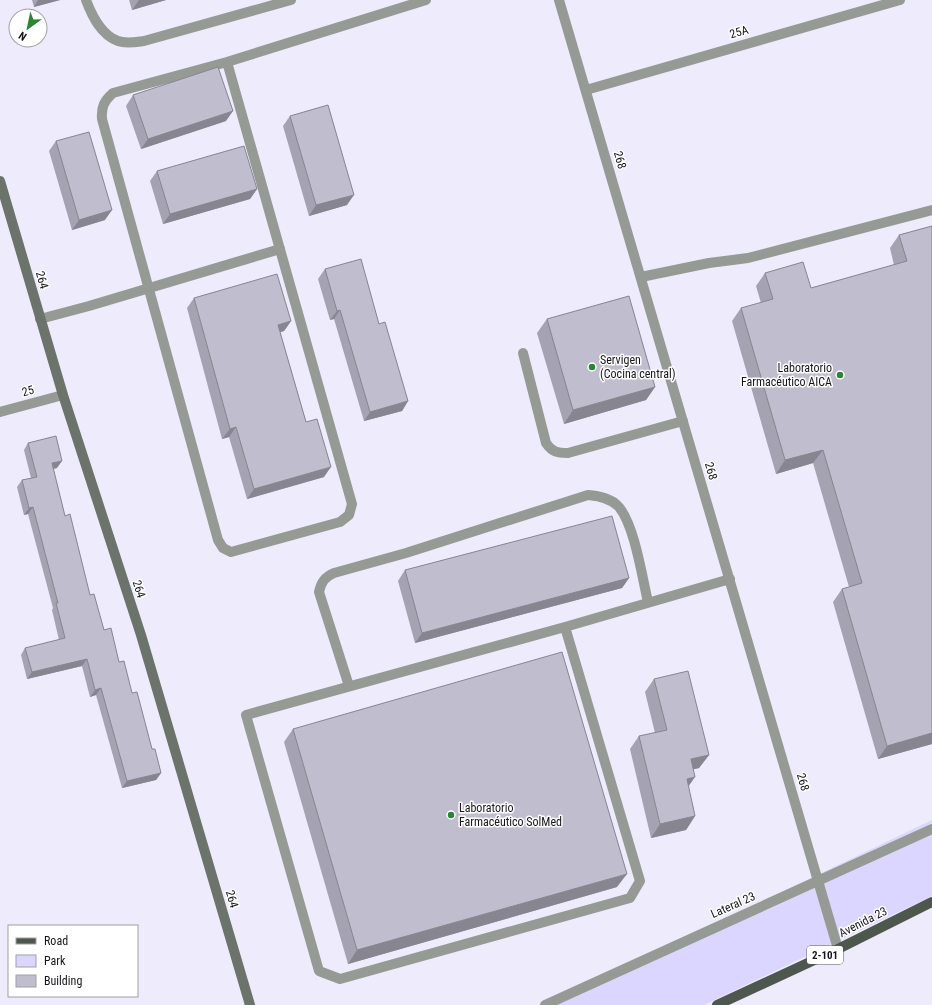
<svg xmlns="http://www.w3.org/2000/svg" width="932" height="1005" font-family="'Roboto Condensed',sans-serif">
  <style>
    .green { fill: #dbd6ff }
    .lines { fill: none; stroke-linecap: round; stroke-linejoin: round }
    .lane { stroke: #959a95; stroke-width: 10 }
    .street { stroke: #959a95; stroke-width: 10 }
    .secondary { stroke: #6b736b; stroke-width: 10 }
    .primary { stroke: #4e574e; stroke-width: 10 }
    .wall { fill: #a5a3b1 }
    .shaded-wall { fill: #868590 }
    .building { fill: #c0bece; stroke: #868590 }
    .poi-dot { fill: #2b8535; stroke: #fff; stroke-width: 1.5 }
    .labels { text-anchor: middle; stroke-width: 3; stroke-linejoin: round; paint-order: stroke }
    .shield { fill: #fff; stroke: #5b5a5f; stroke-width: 1 }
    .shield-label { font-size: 11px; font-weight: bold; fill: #15141a }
    .street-label { font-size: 12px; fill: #15141a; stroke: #fff }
    .poi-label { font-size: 12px; fill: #15141a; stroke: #fff; text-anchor: start }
  </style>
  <rect width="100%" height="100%" fill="#edebfc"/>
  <path class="green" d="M932,820V896L704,1005H546Z"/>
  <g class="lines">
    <g class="lane">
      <path d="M86,0C92,16 101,35 118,41C126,44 136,42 144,41L291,0"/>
      <path d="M227,62L352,504L349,515L340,522L231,552L223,548L218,540L102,119C101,107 104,101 113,93L227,62L426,0"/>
      <path d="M641,277L709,263L748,258L932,210"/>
      <path d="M40,319L89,306L280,249"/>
      <path d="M523,353L546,443C552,452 557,453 568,453L683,421"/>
      <path d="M565,627L640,881L630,898L340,979L319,971L246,715L565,627L730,579"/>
      <path d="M349,686L319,592C321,582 325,577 334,573L406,553L588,495C599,496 611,498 619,507C635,527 642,577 648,602"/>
    </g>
    <g class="street">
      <path d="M559,0L838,949"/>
      <path d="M586,90L900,0"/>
      <path d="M0,412L63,395"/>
      <path d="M545,1005L932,829"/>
    </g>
    <path class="secondary" d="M0,181L63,395L141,635L250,1005"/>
    <path class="primary" d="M717,1005L838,949L932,902"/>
  </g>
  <g class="wall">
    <path d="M32,0H60L34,7Z"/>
    <path d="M129,0H166L132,10Z"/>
    <path d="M133,95L226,121L141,149L126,106Z"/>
    <path d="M290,116L347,205L309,216L283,126Z"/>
    <path d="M56,141L105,220L72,230L49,151Z"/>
    <path d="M157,171L257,189L250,199L163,224L150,181Z"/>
    <path d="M932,226V744L878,759L833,602L842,589L849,587L813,463L776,474L732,321L741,308L761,303L756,286L765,273L811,288L894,265L890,248L899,235Z"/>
    <path d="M325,269L379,324L408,401L402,411L364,421L334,319L330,320L318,279Z"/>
    <path d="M194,298L291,321L284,331L280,332L306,422L324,477L247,499L229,437L222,439L187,308Z"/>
    <path d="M547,319L655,387L646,400L564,424L537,333Z"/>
    <path d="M28,443L57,468L53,469L65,516L90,595L104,630L119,662L132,693L161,773L156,780L122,788L96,695L90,697L82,666L27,679L21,655L25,648L59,640L52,610L53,608L28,514L24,515L17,487L22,480L31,478L24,450Z"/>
    <path d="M405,570L629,578L622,588L415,643L398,581Z"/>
    <path d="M654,679L709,755L699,768L694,769L688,786L695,816L686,830L651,838L630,749L639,736L655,733L645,692Z"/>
    <path d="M293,729L617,887L348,964L284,742Z"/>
  </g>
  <g class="shaded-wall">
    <path d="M38,0H60L34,7Z"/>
    <path d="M139,0H166L132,10Z"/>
    <path d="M233,111L226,121L141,149L148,139Z"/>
    <path d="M257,189L250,199L163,224L170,214Z"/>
    <path d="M354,195L347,205L309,216L316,205Z"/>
    <path d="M112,210L105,220L72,230L79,220Z"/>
    <path d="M340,310L334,319L330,320L337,311Z"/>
    <path d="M291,321L284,331L271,335L278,325Z"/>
    <path d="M655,387L646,400L564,424L573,410Z"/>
    <path d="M408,401L402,411L364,421L370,412Z"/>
    <path d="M236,427L229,437L222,439L230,429Z"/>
    <path d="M823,450L813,463L776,474L785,460Z"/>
    <path d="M62,461L57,468L47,470L52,463Z"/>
    <path d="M331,467L324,477L247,499L254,489Z"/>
    <path d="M33,507L28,514L24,515L29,508Z"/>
    <path d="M629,578L622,588L415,643L422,633Z"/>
    <path d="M87,659L82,666L27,679L32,672Z"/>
    <path d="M101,688L96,695L90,697L95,690Z"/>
    <path d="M932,733V744L878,759L887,746Z"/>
    <path d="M709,755L699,768L682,772L691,759Z"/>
    <path d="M161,773L156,780L122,788L127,781Z"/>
    <path d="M695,777L686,790L687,779Z"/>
    <path d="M695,816L686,830L651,838L660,824Z"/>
    <path d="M627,874L617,887L348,964L357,950Z"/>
  </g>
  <g class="building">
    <path d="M218,67L233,111L148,139L133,95Z"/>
    <path d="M328,105L354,195L316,205L290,116Z"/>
    <path d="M89,132L112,210L79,220L56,141Z"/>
    <path d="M244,146L257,189L170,214L157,171Z"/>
    <path d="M932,226V733L887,746L842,589L862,583L823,450L785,460L741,308L773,299L765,273L803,262L811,288L907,261L899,235Z"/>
    <path d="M361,259L379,324L385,322L408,401L370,412L340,310L337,311L325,269Z"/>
    <path d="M277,274L291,321L278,325L306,422L317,419L331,467L254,489L236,427L230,429L194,298Z"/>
    <path d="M629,296L655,387L573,410L547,319Z"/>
    <path d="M56,436L62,461L52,463L65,516L70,514L90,595L94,594L104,630L111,628L119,662L124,661L132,693L137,692L152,749H155L161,773L127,781L101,688L95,690L87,659L32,672L25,648L65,638L56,603H58L33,507L29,508L22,480L37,477L28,443Z"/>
    <path d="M612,516L629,578L422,633L405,570Z"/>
    <path d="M562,652L627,874L357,950L293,729Z"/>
    <path d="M688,671L709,755L691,759L695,777L687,779L695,816L660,824L639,736L667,730L654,679Z"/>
  </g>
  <g class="poi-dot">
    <circle cx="592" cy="367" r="4"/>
    <circle cx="840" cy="375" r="4"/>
    <circle cx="451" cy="815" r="4"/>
  </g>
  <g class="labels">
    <rect class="shield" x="807" y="946" width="36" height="18" rx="3"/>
    <g class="shield-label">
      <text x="825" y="959">2-101</text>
    </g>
    <g class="street-label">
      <text transform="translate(739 32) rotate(-16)" y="4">25A</text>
      <text transform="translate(620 160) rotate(74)" y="4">268</text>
      <text transform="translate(42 280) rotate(74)" y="4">264</text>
      <text transform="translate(28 391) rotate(-15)" y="4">25</text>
      <text transform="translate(711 471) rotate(74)" y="4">268</text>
      <text transform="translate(139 589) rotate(72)" y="4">264</text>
      <text transform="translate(803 782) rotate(74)" y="4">268</text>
      <text transform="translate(232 899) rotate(74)" y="4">264</text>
      <text transform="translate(733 905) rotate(-24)" y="4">Lateral 23</text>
      <text transform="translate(863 922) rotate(-27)" y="4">Avenida 23</text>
    </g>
    <g class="poi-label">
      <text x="600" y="364">Servigen<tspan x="600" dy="14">(Cocina central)</tspan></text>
      <text x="832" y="372" text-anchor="end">Laboratorio<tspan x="832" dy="14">Farmacéutico AICA</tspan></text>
      <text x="459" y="812">Laboratorio<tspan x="459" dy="14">Farmacéutico SolMed</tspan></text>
    </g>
  </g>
  <rect x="8" y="925" width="130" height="72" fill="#ffffff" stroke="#a1a1a3"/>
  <rect x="16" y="938" width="20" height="6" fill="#4e574e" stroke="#a1a1a3"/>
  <text x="44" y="945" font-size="12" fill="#15141a">Road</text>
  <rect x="16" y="955" width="20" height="12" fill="#dbd6ff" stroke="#a1a1a3"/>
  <text x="44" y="965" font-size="12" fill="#15141a">Park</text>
  <rect x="16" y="975" width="20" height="12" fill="#c0bece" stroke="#a1a1a3"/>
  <text x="44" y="985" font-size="12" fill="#15141a">Building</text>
  <g transform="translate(28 28) rotate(213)"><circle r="19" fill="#ffffff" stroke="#a1a1a3"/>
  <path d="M0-3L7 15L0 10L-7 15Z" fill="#2b8535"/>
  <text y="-6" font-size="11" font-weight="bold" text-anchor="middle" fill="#15141a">N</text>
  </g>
</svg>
